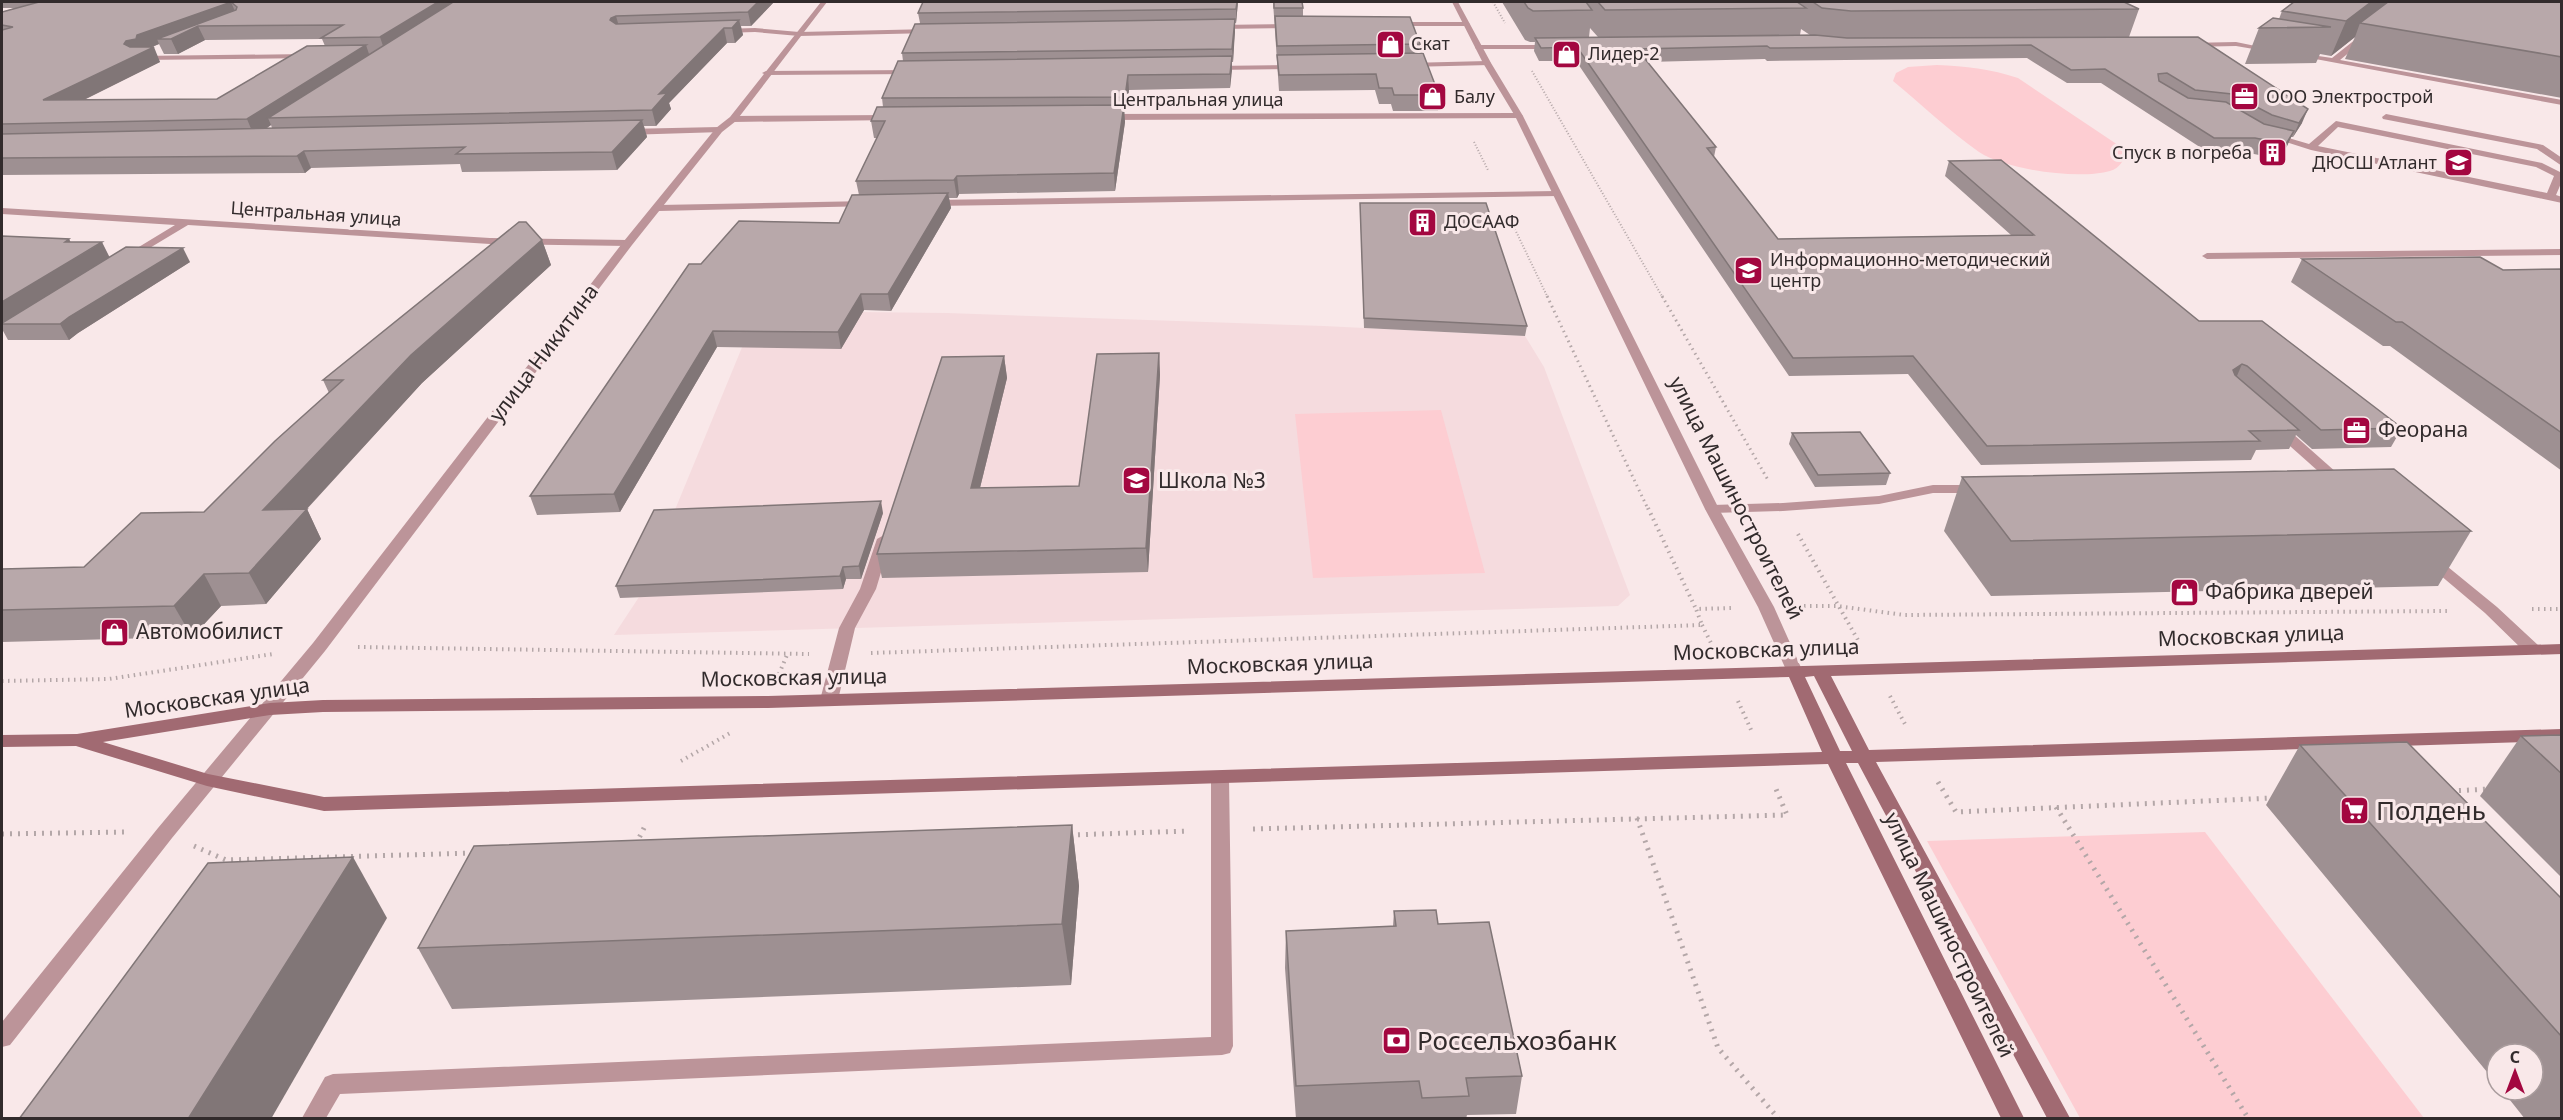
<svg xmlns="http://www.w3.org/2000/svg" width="2563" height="1120" font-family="'Noto Sans',sans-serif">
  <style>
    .built { fill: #f5dbde }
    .green { fill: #fdcdd2 }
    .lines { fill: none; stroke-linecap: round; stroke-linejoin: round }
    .path-far3 { stroke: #b4a7a8; stroke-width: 2; stroke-dasharray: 1 2; stroke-linecap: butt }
    .path-far2 { stroke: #b4a7a8; stroke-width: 3; stroke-dasharray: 1.5 4; stroke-linecap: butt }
    .path-far1 { stroke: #b4a7a8; stroke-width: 4; stroke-dasharray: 1.5 4.5; stroke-linecap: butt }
    .path { stroke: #b4a7a8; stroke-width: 5; stroke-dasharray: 2 6; stroke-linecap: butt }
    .service { fill: #bc9499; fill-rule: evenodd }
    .minor { fill: #bc9499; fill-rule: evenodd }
    .tertiary { fill: #bc9499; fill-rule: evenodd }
    .secondary { fill: #a16a72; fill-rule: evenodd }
    .wall { fill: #9e9092; fill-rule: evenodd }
    .shaded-wall { fill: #817677 }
    .building { fill: #b8a8aa; stroke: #817677; stroke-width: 1.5 }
    .labels { text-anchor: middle; stroke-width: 6; stroke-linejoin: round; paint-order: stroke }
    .far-poi-label { font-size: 18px; fill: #322b2c; stroke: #f9e8e9; text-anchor: start }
    .far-street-label { font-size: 18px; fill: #322b2c; stroke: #f9e8e9 }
    .street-label { font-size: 21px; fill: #322b2c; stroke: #f9e8e9 }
    .poi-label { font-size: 21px; fill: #322b2c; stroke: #f9e8e9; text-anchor: start }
    .near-poi-label { font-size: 26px; fill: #322b2c; stroke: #f9e8e9; text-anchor: start }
  </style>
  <rect width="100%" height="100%" fill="#f9e8e9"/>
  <path class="built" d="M757,311L947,313L1324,326L1525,336L1544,367L1630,595L1618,606L614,635L639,597Z"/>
  <g class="green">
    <path d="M1937,65C1965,66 1991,69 2018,78L2127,151C2124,160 2120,168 2110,171C2078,180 2007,170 1979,152C1949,131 1921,104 1893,81L1896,73L1908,67Z"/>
    <path d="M1441,410L1485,573L1313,578L1295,414Z"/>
    <path d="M2205,832L2424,1118H2080L1927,841Z"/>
  </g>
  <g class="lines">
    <g class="path-far3">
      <path d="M1493,2L1505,23"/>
      <path d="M1532,71L1663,298"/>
      <path d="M1474,142L1488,170"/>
      <path d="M1511,221L1548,298"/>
    </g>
    <g class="path-far2">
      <path d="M1547,296L1648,509"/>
      <path d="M1662,296L1768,480"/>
    </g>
    <g class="path-far1">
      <path d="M1648,508L1696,609"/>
      <path d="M1798,534L1859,642"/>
      <path d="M1798,606H1837L1904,615L2447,611"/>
      <path d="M2532,609H2562"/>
      <path d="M1702,625L1712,645"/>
      <path d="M358,647L809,654"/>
      <path d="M871,653L1702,625L1696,609L1733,608"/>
      <path d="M779,674L787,655"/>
      <path d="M2,681L109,679L273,654"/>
      <path d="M1890,696L1906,726"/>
      <path d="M1738,701L1752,732"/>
      <path d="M681,761L732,732"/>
    </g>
    <g class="path">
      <path d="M1938,782L1956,812L2273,798"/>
      <path d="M2451,791L2489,789"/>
      <path d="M2056,807L2248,1118"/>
      <path d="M1637,818L1718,1048L1778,1118"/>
      <path d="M1253,829L1787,815L1776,789"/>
      <path d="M2,834L127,832"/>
      <path d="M1070,835L1188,831"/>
      <path d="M636,844L646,824"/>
      <path d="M194,846L226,860L475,853"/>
    </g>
    <g class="service">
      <path d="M1394,22H1466L1470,24L1466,26H1391Z"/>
      <path d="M1295,24L1298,28L1217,29L1213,27L1217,25Z"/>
      <path d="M755,28L799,32L932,29L936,31L932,33L799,36L755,32L722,33L718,31L722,29Z"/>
      <path d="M2361,35L2368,37L2340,60L2562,100V105L2294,55L2298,53L2332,58Z"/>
      <path d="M2236,42L2275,50L2271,52L2236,46L2188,47L2184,45L2188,43Z"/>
      <path d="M1479,45H1554L1558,47L1554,49H1476L1475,47Z"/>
      <path d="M2386,114L2543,145L2562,158V166L2537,149L2383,119L2382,117Z"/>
      <path d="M2336,121L2542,163L2562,173V181L2556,195L2562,197V203L2311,150L2267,136L2271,133L2309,144ZM2338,127L2536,167L2554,176L2547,193L2318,146Z"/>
      <path d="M2562,249V255L2207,259L2202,256L2207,253Z"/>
      <path d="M2278,424L2283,425L2346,481L2348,484L2346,487H2336L2273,431L2271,428Z"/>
      <path d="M1933,485H1978L1985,489L1978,493H1933L1879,504L1783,511L1712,513L1705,509L1712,505L1783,503L1879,496Z"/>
      <path d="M884,535L891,539L876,589L855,628L838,700L835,704H823L820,700L839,628L860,589L877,539Z"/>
      <path d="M2432,556L2437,558L2497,607L2539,646L2541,650L2539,654H2527L2485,613L2427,564L2424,561Z"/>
      <path d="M1220,772L1226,773L1229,778L1233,1046L1230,1053L1222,1055L340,1094L326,1118H302L325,1077L333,1074L1211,1037V778L1214,773Z"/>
    </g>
    <g class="minor">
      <path d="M308,54L312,56L311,58L140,60L136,58L140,56Z"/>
      <path d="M1487,61L1491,63L1490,65L1408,67L1404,65L1408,63Z"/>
      <path d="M1297,65H1300V69L1213,70L1209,68L1213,66Z"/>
      <path d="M913,70L917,72L916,74L766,75L762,73L766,71Z"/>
      <path d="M1519,113L1523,116L1522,118L1105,120L1101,117L1105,114Z"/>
      <path d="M892,115L896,118L895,120L733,122L729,119L733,116Z"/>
      <path d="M719,127L722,128V132L625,135L621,132L625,129Z"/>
      <path d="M1556,191L1559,192V196L932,206L927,203L932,200Z"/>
      <path d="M869,201L872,202V206L659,211L654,208L659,205Z"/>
      <path d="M2,208L490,238L628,240L633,243L628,246L490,244L188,225L128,261L124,260V256L175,225L2,214Z"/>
    </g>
    <g class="tertiary">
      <path d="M821,2H827L736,121L722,132L632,245L325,651L172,838L10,1045L2,1047V1022L158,828L313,643L624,241L716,128L730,117Z"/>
      <path d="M1452,2H1458L1491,63L1523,116L1719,509L1774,607L1803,672L1801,676H1789L1787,672L1758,607L1705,509L1515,116L1483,63Z"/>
    </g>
    <path class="secondary" d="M2562,644V654L1831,676L1869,750L2562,729V741L1876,762L2070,1118H2047L1858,763H1846L2024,1118H2001L1828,764L324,811L207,786L76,746L2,747V735L77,734L270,703L323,700L768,696ZM1814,676L1852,751H1840L1805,677ZM1789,677L1822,752L324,797L208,774L103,742L270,715L323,712L768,708Z"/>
  </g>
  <g class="wall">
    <path d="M2,2H774L751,26H741L743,35L735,43H727L669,103L671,109L656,126H644L647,137L617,170L462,172L460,164L311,168L305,173L2,175V12L14,8H2ZM322,39L325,46L217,99L84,100L160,62L152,47L159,44L164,54H178L205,40ZM271,125L272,128L266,129Z"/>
    <path d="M1238,2L1236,23H1235L1233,62H1232L1230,88L1129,90L1126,112H1124L1125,122L1115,191L959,194L957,198H949L951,208L891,311L864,310L841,349L717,347L620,512L537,515L530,496L701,264L839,223L859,195L856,181L877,138H874L871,121L883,107L882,98L903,61L902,53L920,23L918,13Z"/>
    <path d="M1273,2H1302L1303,8V16L1420,44V53L1439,95L1438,111H1393L1391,104H1379L1375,90L1279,91Z"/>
    <path d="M1502,2H2124L2139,9L2129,37L2302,123L2293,137H2291L2287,146L2279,159L2249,153H2209L2101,83H2067L2027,58L1767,61L1765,59L1647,62L1716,147L1714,157L1778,239L2011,235L1945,176L1949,161L2199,321L2402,428L2391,447L2312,449L2296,435L2289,449L2256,450L2251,460L1981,465L1908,374L1789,376L1576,61H1539L1534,51L1535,42H1530L1525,40ZM1590,28L1598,37H1589ZM1801,29L1810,35H1800Z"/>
    <path d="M2562,2V98L2345,59L2355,37L2331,56L2320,54L2316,63L2245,64L2259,28L2279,19L2282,11Z"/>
    <path d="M1360,203L1527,326L1525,336L1364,328Z"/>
    <path d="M2,236L69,239L70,242L110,257L190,262L78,333L69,340H8L2,329V330Z"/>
    <path d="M542,240L551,265L422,383L307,509L321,539L266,604L221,606L192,637L2,642V569L84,567L204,512L329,393L323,380Z"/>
    <path d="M2302,259L2503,270L2562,269V471L2390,346H2383L2291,282Z"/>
    <path d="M1159,353L1160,375L1148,572L882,578L877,554L1004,356L1007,378L980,488L1079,486Z"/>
    <path d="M1792,433L1890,473L1886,485L1815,487L1789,444Z"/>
    <path d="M1962,477L2471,531L2438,586L1991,596L1944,531Z"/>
    <path d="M883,513L861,579H846L843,589L620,598L616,586Z"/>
    <path d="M2562,735V878L2480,796L2521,736Z"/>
    <path d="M2300,745L2562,899V1119H2525L2502,1090H2533V1054H2497V1084L2266,805Z"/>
    <path d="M1072,825L1079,886L1071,985L452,1009L418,948Z"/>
    <path d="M1394,911L1438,924L1522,1076L1516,1114L1467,1115L1466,1119H1296L1285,968L1286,931L1393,926Z"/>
  </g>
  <g class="shaded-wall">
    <path d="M231,2L237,16L198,26L205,40L178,54L171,39H157L159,44L144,50L154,47L160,62L51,116L43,100L126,41L137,35Z"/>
    <path d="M438,2H465L385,52L380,37Z"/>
    <path d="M758,2H774L751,26L748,12Z"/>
    <path d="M1237,2H1238L1236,23V9Z"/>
    <path d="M2371,2H2398L2360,23L2355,37L2331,56L2346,21Z"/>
    <path d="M616,16L620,30L610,20L611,18Z"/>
    <path d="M1235,19V32L1233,62L1232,49Z"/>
    <path d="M739,20L743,35L735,43L732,28Z"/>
    <path d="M724,28L727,43L669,103L671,109L656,126L652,110L659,94Z"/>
    <path d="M366,45L371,60L268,118L271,125L254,136L247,119Z"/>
    <path d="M1232,56V71L1230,88V74Z"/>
    <path d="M1128,75L1129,90L1126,112L1125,97Z"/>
    <path d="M1124,105L1125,122L1115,191L1114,173Z"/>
    <path d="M2308,109L2302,123L2293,137L2299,123Z"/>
    <path d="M642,120L647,137L617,170L612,152Z"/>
    <path d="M2294,131L2287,146L2279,159L2286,144Z"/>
    <path d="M304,151L311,168L305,173L297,156Z"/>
    <path d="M957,176L959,194L957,198L954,180Z"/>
    <path d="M948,193L951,208L891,311L888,294Z"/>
    <path d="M69,239L78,257L102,242L112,262L2,324V302L65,242Z"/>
    <path d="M542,240L551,265L422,383L278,540L263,510L411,355Z"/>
    <path d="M183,248L190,262L78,333L69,340L60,324L69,317Z"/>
    <path d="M861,294L864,310L841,349L838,332Z"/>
    <path d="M713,331L717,347L620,512L614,494Z"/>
    <path d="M1159,353L1160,375L1148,572L1146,548Z"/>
    <path d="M1004,356L1007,378L974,512L971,488Z"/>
    <path d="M2242,364L2234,383L2233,370Z"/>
    <path d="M881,501L883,513L861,579L859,566Z"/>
    <path d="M307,509L321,539L266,604L249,573Z"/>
    <path d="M843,567L846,579L843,589L840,576Z"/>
    <path d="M204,574L221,606L192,637L174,606Z"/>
    <path d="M1072,825L1079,886L1071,985L1062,924Z"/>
    <path d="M353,857L387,918L271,1119H188Z"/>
  </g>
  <g class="building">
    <path d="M39,2H438L380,37L321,38L343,25L198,26L171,39H157L236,10L237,7L231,2L137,35L136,39L126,41L124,44L130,47H154L43,100L217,99L307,46L366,45L247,119L2,124V30L13,27L2,25V12Z"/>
    <path d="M453,2H758L748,12L616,16L611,18L610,20L616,24L739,20L732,28H724L659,94L667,93L652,110L268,118Z"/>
    <path d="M923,2H1237L1236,9L918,13Z"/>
    <path d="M1274,2H1302L1303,8H1274Z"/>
    <path d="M1524,2H1586L1592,10L1533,11L1528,8Z"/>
    <path d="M1598,2H1797L1806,8L1605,10Z"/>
    <path d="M1813,2H2124L2139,9L1851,11L1822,8Z"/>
    <path d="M2294,2H2371L2346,21L2282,11Z"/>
    <path d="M2388,2H2562V57L2360,23Z"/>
    <path d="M1275,16L1410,17L1420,44L1277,46Z"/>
    <path d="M2273,18L2331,27L2259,28Z"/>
    <path d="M1235,19L1232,49L902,53L915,24Z"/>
    <path d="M1815,35L1847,38L2198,37L2308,109L2299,123L2272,115L2232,94L2195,90L2167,73L2158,74L2159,81L2188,98L2226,102L2264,124L2294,131L2286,144L2255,138H2214L2105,69L2071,70L2031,45L1770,48L1767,46L1637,49L1716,147L1707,148L1778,239L2034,235L1949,161L2001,160L2199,321H2262L2402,428L2321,430L2247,366L2242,364L2233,370L2235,375L2299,430L2249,431L2260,441L1987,446L1913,356L1793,358L1577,47L1541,48L1535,38Z"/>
    <path d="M1423,53L1439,95H1394L1392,88H1379L1376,74L1279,75L1277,55Z"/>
    <path d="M1232,56L1230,74L1128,75L1125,97L882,98L898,61Z"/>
    <path d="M1124,105L1114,173L957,176L954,180L856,181L885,121H871L877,107Z"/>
    <path d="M642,120L612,152L456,154L465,147L304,151L297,156L2,158V134Z"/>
    <path d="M948,193L888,294H861L838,332L713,331L614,494L530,496L689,264H701L739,221L839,223L852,195Z"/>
    <path d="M1360,203H1486L1527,326L1364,318Z"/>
    <path d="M519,222H526L542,240L411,355L263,510L307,509L249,573L204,574L174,606L2,610V569L84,567L141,513L204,512L275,441L343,380H323Z"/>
    <path d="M2,236L69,239L65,242H102L2,302Z"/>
    <path d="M126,247L183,248L69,317L60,324H2V323Z"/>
    <path d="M2480,257L2503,270L2562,269V433L2402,322H2396L2302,259Z"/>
    <path d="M1159,353L1146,548L877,554L942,357L1004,356L971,488L1079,486L1097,354Z"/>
    <path d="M1860,432L1890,473L1818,475L1792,433Z"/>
    <path d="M2394,469L2471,531L2011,541L1962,477Z"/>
    <path d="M881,501L859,566L843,567L840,576L616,586L654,510Z"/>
    <path d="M2562,735V774L2521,736Z"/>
    <path d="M2407,742L2562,899V1037L2300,745Z"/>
    <path d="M1072,825L1062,924L418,948L474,846Z"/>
    <path d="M353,857L188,1119H19L208,863Z"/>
    <path d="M1436,910L1438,924L1489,922L1522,1076L1466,1078L1469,1096L1422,1098L1419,1081L1296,1086L1286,931L1396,926L1394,911Z"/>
  </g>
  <defs>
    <symbol id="shop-square" viewBox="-11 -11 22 22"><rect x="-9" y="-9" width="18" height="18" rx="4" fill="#a30740" stroke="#f9e8e9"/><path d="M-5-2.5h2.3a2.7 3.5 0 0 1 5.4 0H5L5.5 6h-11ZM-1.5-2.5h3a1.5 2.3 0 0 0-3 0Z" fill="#fff"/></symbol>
    <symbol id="office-square" viewBox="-11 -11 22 22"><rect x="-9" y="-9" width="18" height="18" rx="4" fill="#a30740" stroke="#f9e8e9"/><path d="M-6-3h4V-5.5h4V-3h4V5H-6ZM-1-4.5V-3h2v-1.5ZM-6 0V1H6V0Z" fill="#fff"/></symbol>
    <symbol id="building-square" viewBox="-11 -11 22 22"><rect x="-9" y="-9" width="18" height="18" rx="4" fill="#a30740" stroke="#f9e8e9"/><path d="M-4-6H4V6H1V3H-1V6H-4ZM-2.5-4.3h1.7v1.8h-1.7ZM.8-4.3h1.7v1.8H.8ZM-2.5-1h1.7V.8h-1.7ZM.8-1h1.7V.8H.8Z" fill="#fff"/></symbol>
    <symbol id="school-square" viewBox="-11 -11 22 22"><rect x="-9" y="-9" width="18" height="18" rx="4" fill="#a30740" stroke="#f9e8e9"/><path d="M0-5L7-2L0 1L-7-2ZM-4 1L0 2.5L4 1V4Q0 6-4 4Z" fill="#fff"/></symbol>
    <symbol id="university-square" viewBox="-11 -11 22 22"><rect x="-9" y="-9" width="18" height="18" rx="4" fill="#a30740" stroke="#f9e8e9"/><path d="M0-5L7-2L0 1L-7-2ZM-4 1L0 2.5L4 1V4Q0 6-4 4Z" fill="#fff"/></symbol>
    <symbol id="supermarket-square" viewBox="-11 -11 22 22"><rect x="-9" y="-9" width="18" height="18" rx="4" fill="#a30740" stroke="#f9e8e9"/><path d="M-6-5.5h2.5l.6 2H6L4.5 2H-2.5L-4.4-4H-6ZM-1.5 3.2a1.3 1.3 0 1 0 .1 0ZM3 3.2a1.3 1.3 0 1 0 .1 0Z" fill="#fff"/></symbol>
    <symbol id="bank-square" viewBox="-11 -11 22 22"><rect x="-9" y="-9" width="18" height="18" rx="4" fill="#a30740" stroke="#f9e8e9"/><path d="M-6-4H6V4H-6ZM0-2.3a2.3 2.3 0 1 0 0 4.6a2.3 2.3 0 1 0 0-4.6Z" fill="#fff"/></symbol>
  </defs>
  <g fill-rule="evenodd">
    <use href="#shop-square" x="1374" y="28" width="33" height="33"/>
    <use href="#shop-square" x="1550" y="38" width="33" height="33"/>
    <use href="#shop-square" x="1416" y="80" width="33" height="33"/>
    <use href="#office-square" x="2228" y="80" width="33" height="33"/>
    <use href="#building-square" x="2256" y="136" width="33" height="33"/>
    <use href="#school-square" x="2442" y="146" width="33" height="33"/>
    <use href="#building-square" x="1406" y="206" width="33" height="33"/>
    <use href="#university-square" x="1732" y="254" width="33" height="33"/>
    <use href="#office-square" x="2340" y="414" width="33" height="33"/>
    <use href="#school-square" x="1120" y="464" width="33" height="33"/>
    <use href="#shop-square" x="2168" y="576" width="33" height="33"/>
    <use href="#shop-square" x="98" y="616" width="33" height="33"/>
    <use href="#supermarket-square" x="2338" y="794" width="33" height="33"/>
    <use href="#bank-square" x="1380" y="1024" width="33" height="33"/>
  </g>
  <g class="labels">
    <g class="far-poi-label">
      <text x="1411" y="50">Скат</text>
      <text x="1588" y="60">Лидер-2</text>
      <text x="1454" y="103">Балу</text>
      <text x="2266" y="103">ООО Электрострой</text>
      <text x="2252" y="159" text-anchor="end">Спуск в погреба</text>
      <text x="2437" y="169" text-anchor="end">ДЮСШ Атлант</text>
      <text x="1444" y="228">ДОСААФ</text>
      <text x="1770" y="266">Информационно-методический<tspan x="1770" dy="21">центр</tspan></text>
    </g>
    <g class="far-street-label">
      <text x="1198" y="106">Центральная улица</text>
      <text transform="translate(316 214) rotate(4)" y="6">Центральная улица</text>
    </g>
    <g class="street-label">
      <text transform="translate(544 353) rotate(-53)" y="7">улица Никитина</text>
      <text transform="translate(1736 498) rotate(63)" y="7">улица Машиностроителей</text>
      <text transform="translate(2251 636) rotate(-2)" y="7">Московская улица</text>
      <text transform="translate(1766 650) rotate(-2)" y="7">Московская улица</text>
      <text transform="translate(1280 664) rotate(-2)" y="7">Московская улица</text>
      <text transform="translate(794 678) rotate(-1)" y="7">Московская улица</text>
      <text transform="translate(217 698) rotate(-8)" y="7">Московская улица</text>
      <text transform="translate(1949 935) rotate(64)" y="7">улица Машиностроителей</text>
    </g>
    <g class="poi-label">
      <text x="2378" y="437">Феорана</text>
      <text x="1158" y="488">Школа №3</text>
      <text x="2205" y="599">Фабрика дверей</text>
      <text x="136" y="639">Автомобилист</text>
    </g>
    <g class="near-poi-label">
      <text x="2376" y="820">Полдень</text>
      <text x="1417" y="1050">Россельхозбанк</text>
    </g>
  </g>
  <rect width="2563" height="1120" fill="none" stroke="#322b2c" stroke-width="6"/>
  <g transform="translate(2515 1072)"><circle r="28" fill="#f9e8e9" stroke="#a99c9d" stroke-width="1.5"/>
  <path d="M0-4.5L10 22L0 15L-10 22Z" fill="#a30740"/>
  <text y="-9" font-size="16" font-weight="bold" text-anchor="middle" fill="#322b2c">С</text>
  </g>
</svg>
